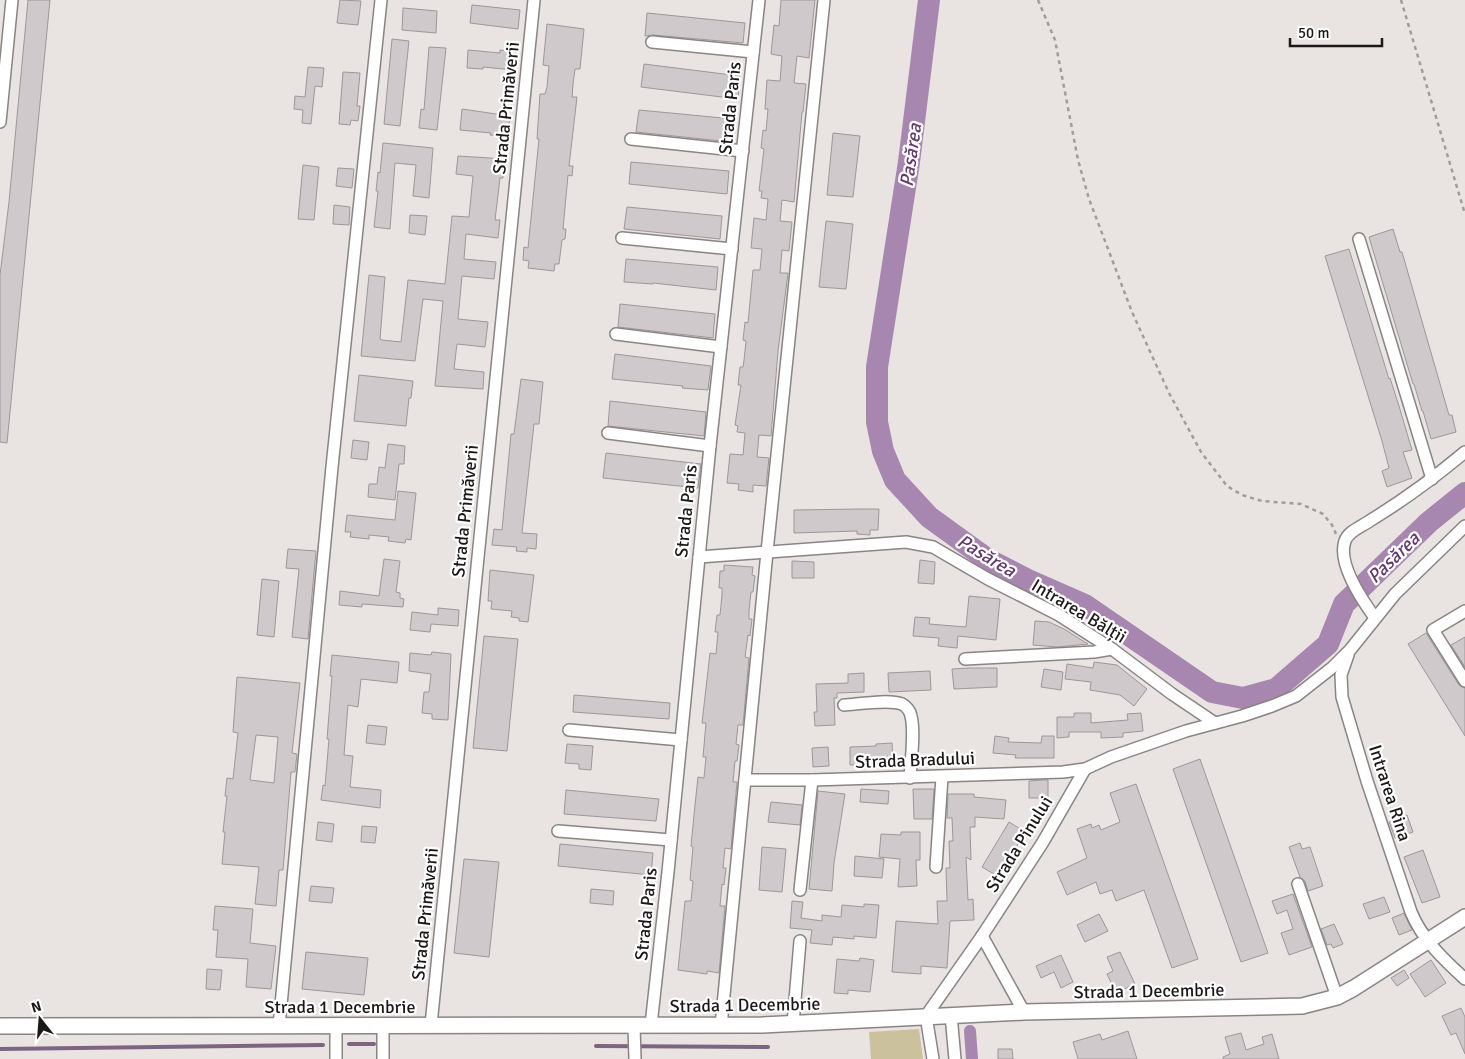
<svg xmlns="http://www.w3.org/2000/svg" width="1465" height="1059" font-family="Signika,sans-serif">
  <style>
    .green { fill: #cbc29d }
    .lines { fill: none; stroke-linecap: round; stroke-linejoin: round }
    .stream { stroke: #7d6582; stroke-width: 4 }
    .canal { stroke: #a786b0; stroke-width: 12 }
    .river { stroke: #a786b0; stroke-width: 22 }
    .building { fill: #d0c9cc; stroke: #9d979a; fill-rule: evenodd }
    .street-casing { stroke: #8a8483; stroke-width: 14 }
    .secondary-casing { stroke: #8a8483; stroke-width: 18 }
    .path { stroke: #a29d9c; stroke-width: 2.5; stroke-dasharray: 4 4; stroke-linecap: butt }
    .street { stroke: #fff; stroke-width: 11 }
    .secondary { stroke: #fff; stroke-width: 15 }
    .labels { text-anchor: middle; stroke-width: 4.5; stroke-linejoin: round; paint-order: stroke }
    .street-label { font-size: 18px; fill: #1b1818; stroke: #fff }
    .water-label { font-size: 19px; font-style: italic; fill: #63386e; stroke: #fff }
  </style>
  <rect width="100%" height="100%" fill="#e9e3e2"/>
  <path class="green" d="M919,1029L923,1059H871L869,1032Z"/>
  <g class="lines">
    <g class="stream">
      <path d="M349,1044H374"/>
      <path d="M596,1046L768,1047"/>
      <path d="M0,1049L323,1045"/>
    </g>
    <path class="canal" d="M970,1031L972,1059"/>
    <path class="river" d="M929,0L909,162L877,367V422L883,451L895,480L929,517L987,559L1028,580L1085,605L1212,692L1243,698L1276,689L1328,644L1344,604L1429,522L1465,493"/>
  </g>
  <g class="building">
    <path d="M28,0H50L7,443L0,442V275L9,202Z"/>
    <path d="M340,0L361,1L358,25L337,23Z"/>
    <path d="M781,0H815L809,58L797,56L794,83L806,84L803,112H802L794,202L782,200L780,221L792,222L789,251L782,250L780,273H788L778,351L771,436L759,435L757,457L769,458L766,486L753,485V492L738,490L739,484L727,483L730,454L743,455L745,433L737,432L738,426L735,425L741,385H738L740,367H743L744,360L746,341L743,340L745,322L748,323L753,270H760L762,249L751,248L754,218L766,220L768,199L761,198L762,191H759L764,149L761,148L763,130L766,131L768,109H765L767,80L780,81L782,56L771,54L774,25L779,26Z"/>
    <path d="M472,5L520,10L518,29L470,23Z"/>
    <path d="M403,8L437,11L436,33L402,30Z"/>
    <path d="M647,13L745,23L743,43L653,35L645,36Z"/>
    <path d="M547,24L584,29L580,69H575L573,84L572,97H577L569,166H573L572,176L568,175L563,229H566L565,239L562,240L559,264H555L554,271L528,268L529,261L523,260L524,247L528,248L539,139H537L540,94H545L547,87L549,66L543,65Z"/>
    <path d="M392,39L409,41L400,126L384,124Z"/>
    <path d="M429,47L446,48L437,130L419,128L421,109L424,110Z"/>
    <path d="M468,50L500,53V50L516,52L514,70L483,67V69L467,68Z"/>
    <path d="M644,64L740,76L738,99L641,87Z"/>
    <path d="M308,67L324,68L322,87L315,86L311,124L302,123L303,110L294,109L295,96L305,97Z"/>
    <path d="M343,72L360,73L357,106H360L358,121L351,120L350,125L339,124Z"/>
    <path d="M462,109L510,116L508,136L490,135L491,133L460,130Z"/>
    <path d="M639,110L733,119L731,142L636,132Z"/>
    <path d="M833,133L860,136L853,197L827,195Z"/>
    <path d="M383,143L433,148L429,198L413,196L416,165L395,163L390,229L374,227L378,191H376L378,172L380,173Z"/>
    <path d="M458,156L505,159L503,178H500L495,220H500L498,238L466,234L464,259L496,262L494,279L462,276L458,319L488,322L485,347L457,344L454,369L484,372L483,389L435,386L443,301L423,299L415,361L361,356L369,275L385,277L380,339L382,340L401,342L408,280L445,284L452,216L469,217L473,176L456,174Z"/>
    <path d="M631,162L729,171L727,194L629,184Z"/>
    <path d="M303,165L319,167L314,220L298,219Z"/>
    <path d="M338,168L354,169L352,188L336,186Z"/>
    <path d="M334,205L350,207L349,225L333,224Z"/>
    <path d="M627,207L722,216L720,239L624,229Z"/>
    <path d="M410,215L427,216L425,235L409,233Z"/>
    <path d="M826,221L853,224L846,289L819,287Z"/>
    <path d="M1393,229L1400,252H1402L1449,415H1452L1456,432L1431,439L1423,411H1422L1414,384H1413L1369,237Z"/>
    <path d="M1349,249L1389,379L1390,378L1399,406L1412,450L1403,452L1412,478L1387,487L1382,471L1389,468L1382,441L1325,256Z"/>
    <path d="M626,259L718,267L716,290L653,283V284L624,282Z"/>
    <path d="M620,304L715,314L713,338L618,327Z"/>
    <path d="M615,354L711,366L708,390L682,388L683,386L612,379Z"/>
    <path d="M359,375L413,381L411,398H409L406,426L354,421Z"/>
    <path d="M521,379L543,382L539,424H534L522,533L537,534L536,549L527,548V552L516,551L517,547L492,545L494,529L502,530L511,434H514Z"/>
    <path d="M610,401L706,412L704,436L608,426Z"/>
    <path d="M353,440L369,442L367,460L351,458Z"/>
    <path d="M388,444L405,446L404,464H399L395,500L368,497L369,484H377L379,467L385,468Z"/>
    <path d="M606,453L701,464L698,488L603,478Z"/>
    <path d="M398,491L416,493L411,540L406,539L405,543L388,541L389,537L369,535V539L350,537L351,532H345L347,515L395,520Z"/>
    <path d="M860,509H879L878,530H870V535L857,534V531L794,533V510Z"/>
    <path d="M288,549L316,551L308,639L292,637L299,569L286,568Z"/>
    <path d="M384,559L400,561L396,592L400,593V598L404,599L403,607L362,604V607L339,605L340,591L379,596Z"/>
    <path d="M920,560L935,562L934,584L918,583Z"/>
    <path d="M792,561L814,562V578H792Z"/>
    <path d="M724,565L753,567L752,575L755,576L753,592H751L749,611V619H752L750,636L748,635L745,657L749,658L743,725H738L736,744L739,745L737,761H735L733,782H737L731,849L725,848L723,868H726L724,885L722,884L720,906H725L719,973L707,971V974L678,970L685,901H691L693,881L690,880L693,847L691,846L695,805L698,777L704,778L706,757H703L706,723H702L710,653L716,654L718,632H715L717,615H720L722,595V588H719L720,571H724Z"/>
    <path d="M490,570L534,575L528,622L519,621V618L511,617L512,611L491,609L492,601H488Z"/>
    <path d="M262,579L279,581L274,637L257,635Z"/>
    <path d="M969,596L1000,599L996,640L958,636L957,648L938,646L939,638L913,636L915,617L930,618L929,624L966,627Z"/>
    <path d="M438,608L459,610L458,626L431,624L430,632L410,630L412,612L438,615Z"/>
    <path d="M1035,621L1049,622L1064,629L1088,644L1057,647L1033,645Z"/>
    <path d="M1426,633L1459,685L1465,688V736L1408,644Z"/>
    <path d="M484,636L518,639L507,751L473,748Z"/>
    <path d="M1465,637V667L1451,645Z"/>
    <path d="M432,652L451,654L448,720L432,719V714L422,713L424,692H429L431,674L409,671L410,653L431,655Z"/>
    <path d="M332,655L399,662L397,683L361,679L358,707L348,705L344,755L353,756L350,787L381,790L380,808L321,800L323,785L325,786L329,739H327L332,676H330Z"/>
    <path d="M1094,662L1117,665L1147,689L1134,706L1120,695L1090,690L1091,682L1065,679L1067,664L1093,668Z"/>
    <path d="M969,668H997V687L954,689L952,669Z"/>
    <path d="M1044,669L1063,672L1061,690L1041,687Z"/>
    <path d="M930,671L931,690L889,692L888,673Z"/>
    <path d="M864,673V692L837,693V698H834L835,725L815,726L814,712H817L816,684L848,683V674Z"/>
    <path d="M237,677L300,683L292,753L297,754L295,772H291L283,870H279L276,906L255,904L259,867L222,864L225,832H223L227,796H225L227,778L233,779L238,733L233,732ZM256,735L278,737L274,783L250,780Z"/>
    <path d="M574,695L670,703L669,719L573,712Z"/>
    <path d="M1074,713H1091V723L1128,720L1127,714L1141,713L1143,731L1123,733V737L1101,738V732H1069V737L1057,738V717H1074Z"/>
    <path d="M368,725L387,727L385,745L366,743Z"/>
    <path d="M995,736L1009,738L1008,742L1041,743L1042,736H1054V758H1015L1016,755L993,753Z"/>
    <path d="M892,743L893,764L850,765V747L876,746V744Z"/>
    <path d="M567,744L593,746L591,770L579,769V764L565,763Z"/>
    <path d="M828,747L829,766L813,767L812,748Z"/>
    <path d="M1200,759L1268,953L1241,962L1173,769Z"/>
    <path d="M1042,780H1048V798H1029V781Z"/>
    <path d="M1136,784L1198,959L1172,968L1144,890L1116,901L1112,890L1100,894L1096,882L1067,895L1057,872L1087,858L1077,829L1091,824L1092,828L1099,825L1101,830L1120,822L1110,793Z"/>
    <path d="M861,789L889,791L888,804L860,802Z"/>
    <path d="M913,789H934L932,819H914Z"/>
    <path d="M566,790L659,799L656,821L564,814Z"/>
    <path d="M818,791L845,794L834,863L832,891L809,889Z"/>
    <path d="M948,794H974V797L1006,800L1004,819L975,817V827H970L971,860L966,857L968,900L973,899L974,920L950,921L947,968L921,966V974L892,972L896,921L938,924L937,901H947L946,868H950L949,841H953L952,818H947Z"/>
    <path d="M771,802L802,805L800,825L768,822Z"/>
    <path d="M1407,815L1413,832L1395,838L1389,822Z"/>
    <path d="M318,822L334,824L332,842L316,840Z"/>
    <path d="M1009,822L1025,832L999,877L982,867Z"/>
    <path d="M362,826L377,827L375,843L361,842Z"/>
    <path d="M901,832H920V860H916L917,886L898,887L900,859L879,857L881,834L901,835Z"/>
    <path d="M1300,843L1302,849L1310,847L1323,886L1308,891L1305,881L1300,877L1289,847Z"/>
    <path d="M560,844L653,853L651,875L558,866Z"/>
    <path d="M762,847L786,849L782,892L759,890Z"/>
    <path d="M1423,850L1440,897L1422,903L1404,857Z"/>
    <path d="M855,856L884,859L882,878L854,876Z"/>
    <path d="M464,859L499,862L489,957L454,953Z"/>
    <path d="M311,886L334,888L332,903L309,901Z"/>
    <path d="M591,889L614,891L613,905L590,903Z"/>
    <path d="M1293,894L1312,947L1289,955L1281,933L1293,929L1287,910L1277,914L1272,901Z"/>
    <path d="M1384,897L1390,912L1369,919L1363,904Z"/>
    <path d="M792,901L803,902L801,918L822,921V915L841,917L842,905L864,907V904L879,905L876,938L854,936V939L833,937L832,945L810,943L812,930L790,928Z"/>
    <path d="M215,906L253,909L250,943L276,946L271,989L246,987L248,959L216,957L218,930H213Z"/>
    <path d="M1404,913L1412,930L1399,935L1392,918Z"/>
    <path d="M1099,914L1108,931L1085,942L1077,925Z"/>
    <path d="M1334,924L1343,944L1333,948L1331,944L1327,945L1321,929Z"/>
    <path d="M306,952L368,958L364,995L302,989Z"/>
    <path d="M1120,952L1135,984L1116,993L1107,974L1113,971L1107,957Z"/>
    <path d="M1061,955L1073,982L1061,988L1054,972L1041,978L1036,966Z"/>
    <path d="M860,958L874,960L870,992L848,990V994L834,993L837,959L859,961Z"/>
    <path d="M1431,960L1446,983L1425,997L1410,974Z"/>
    <path d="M207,969L222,970L220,990L206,989Z"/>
    <path d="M1404,970L1409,978L1397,986L1391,978Z"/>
    <path d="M1461,1008L1465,1017V1054L1456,1033L1451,1035L1442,1016Z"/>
    <path d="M1128,1031L1137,1059H1078L1073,1042L1100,1034L1102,1040Z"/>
    <path d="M1241,1033L1246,1050L1264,1044L1262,1037L1272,1034L1279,1059H1223V1057L1230,1054L1225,1037Z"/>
    <path d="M998,1049H1012L1013,1059H998Z"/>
  </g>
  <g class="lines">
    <defs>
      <g id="street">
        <path d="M652,42L753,52"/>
        <path d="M0,122L12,0"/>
        <path d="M631,139L743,151"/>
        <path d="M622,238L732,249"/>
        <path d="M1359,239L1432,479"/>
        <path d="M616,334L721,347"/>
        <path d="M608,433L710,446"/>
        <path d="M699,557L906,542L933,547L988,579L1059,615L1112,649L1172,694L1215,723"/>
        <path d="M1465,611L1433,630L1465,681"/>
        <path d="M1375,618C1362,600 1337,563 1345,541C1348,531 1363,526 1371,520C1404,500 1435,477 1465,452"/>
        <path d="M1348,655L1341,675L1342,697L1367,781L1411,912C1422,939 1444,960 1465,979"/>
        <path d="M965,659L1094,652L1112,649"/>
        <path d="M844,705C859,704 889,699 902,704C907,707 910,710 911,716C915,733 911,759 910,778"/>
        <path d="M569,730L681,740"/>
        <path d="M745,780H812L1063,772L1085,769L1111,757L1186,731L1242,716L1272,706L1296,696L1333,667L1350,650L1395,594L1465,526"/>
        <path d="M558,831L671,840"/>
        <path d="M936,867L942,777"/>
        <path d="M1298,884L1337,997"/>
        <path d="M800,890L812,780"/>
        <path d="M982,936L1024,1012"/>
        <path d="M951,1015L955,1059"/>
        <path d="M793,1024L800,941"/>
        <path d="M383,1025V1059"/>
        <path d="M431,1025L534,0"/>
        <path d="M651,1025L668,872L710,446L759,0"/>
        <path d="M279,1026L332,467L381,0"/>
        <path d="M336,1026V1059"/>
        <path d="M634,1026L635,1059"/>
        <path d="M721,1026L767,552L824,0"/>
        <path d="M933,1059L926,1016L982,936L1043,842L1085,769"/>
      </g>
      <path id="secondary" d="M0,1026L762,1025L1024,1012L1302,1006L1337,997L1354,988L1465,917"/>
    </defs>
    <use href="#street" class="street-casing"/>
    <use href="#secondary" class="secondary-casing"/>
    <g class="path">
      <path d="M1038,0L1055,40L1078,160L1089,199L1132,312L1169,393L1201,452L1227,486L1242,495L1262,501L1301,504L1323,514L1332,525L1336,534"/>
      <path d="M1401,0L1465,214"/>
    </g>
    <use href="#street" class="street"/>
    <use href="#secondary" class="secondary"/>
  </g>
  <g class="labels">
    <g class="street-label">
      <text transform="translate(506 108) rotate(-84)" y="6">Strada Primăverii</text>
      <text transform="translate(730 108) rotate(-84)" y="6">Strada Paris</text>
      <text transform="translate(465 511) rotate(-84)" y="6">Strada Primăverii</text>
      <text transform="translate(686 511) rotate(-84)" y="6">Strada Paris</text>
      <text transform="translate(1079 611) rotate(31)" y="6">Intrarea Bălții</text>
      <text transform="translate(915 760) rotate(-2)" y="6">Strada Bradului</text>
      <text transform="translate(1390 793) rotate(72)" y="6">Intrarea Rina</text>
      <text transform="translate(1019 844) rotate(-58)" y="6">Strada Pinului</text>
      <text transform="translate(425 914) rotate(-84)" y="6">Strada Primăverii</text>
      <text transform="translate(646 914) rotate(-84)" y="6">Strada Paris</text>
      <text transform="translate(1149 991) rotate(-1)" y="6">Strada 1 Decembrie</text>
      <text transform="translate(745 1005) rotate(-1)" y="6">Strada 1 Decembrie</text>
      <text x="340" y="1013">Strada 1 Decembrie</text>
    </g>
    <g class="water-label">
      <text transform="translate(910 155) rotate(-82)" y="7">Pasărea</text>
      <text transform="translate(987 555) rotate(31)" y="7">Pasărea</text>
      <text transform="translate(1393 557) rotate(-44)" y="7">Pasărea</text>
    </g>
  </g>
  <g transform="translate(40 1019) rotate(343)" stroke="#ffffff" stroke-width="4" paint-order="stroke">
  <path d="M0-4L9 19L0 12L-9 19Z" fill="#1b1818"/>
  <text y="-8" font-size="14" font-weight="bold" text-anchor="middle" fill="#1b1818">N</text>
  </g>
  <path d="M1290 38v8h92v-8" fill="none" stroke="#1b1818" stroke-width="2.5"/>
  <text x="1298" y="38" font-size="15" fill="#1b1818" stroke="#ffffff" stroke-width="4" paint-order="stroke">50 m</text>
</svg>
